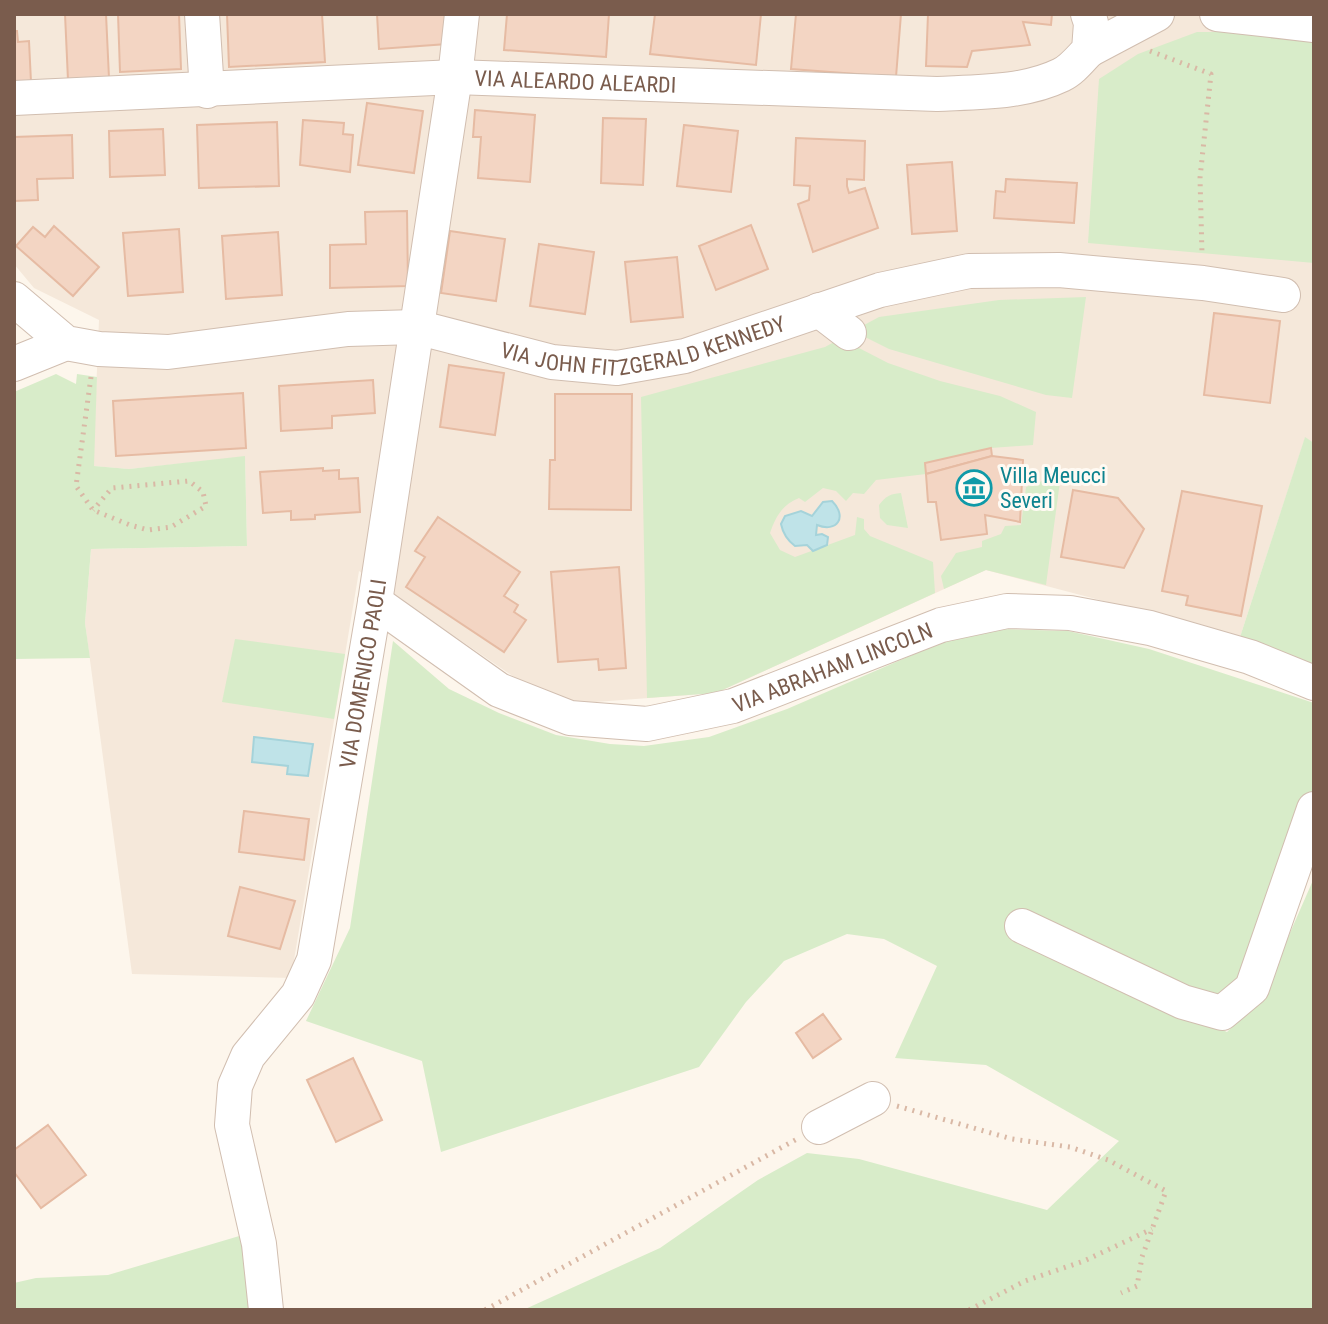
<svg xmlns="http://www.w3.org/2000/svg" width="1328" height="1324" font-family="'Roboto Condensed',sans-serif">
  <style>
    .residential { fill: #f5e8da }
    .green { fill: #d8ecc9 }
    .water { fill: #bfe3e8; stroke: #a5d3da; stroke-width: 2 }
    .building { fill: #f3d5c3; stroke: #e6bba3; stroke-width: 2 }
    .lines { fill: none; stroke-linecap: round; stroke-linejoin: round }
    .minor-casing { stroke: #d1beb0; stroke-width: 36 }
    .path { stroke: #d9b8a5; stroke-width: 5; stroke-dasharray: 2 6; stroke-linecap: butt }
    .minor { stroke: #fff; stroke-width: 34 }
    .labels { text-anchor: middle; stroke-width: 6; stroke-linejoin: round; paint-order: stroke }
    .street-label { font-size: 22px; fill: #7a5c4d; stroke: #fffaf3 }
    .culture-label { font-size: 22px; fill: #0d838f; stroke: #fffaf3; text-anchor: start }
  </style>
  <rect width="100%" height="100%" fill="#fdf6ec"/>
  <path class="residential" d="M14,14H1314V443L1305,438L1240,637L986,570L716,693L555,705L359,571L291,978L132,974L85,623L91,549L247,546L245,457L129,469L93,466L99,320L34,288L14,264Z"/>
  <g class="green">
    <path d="M1197,32H1265L1314,36V263L1088,243L1099,79L1138,54Z"/>
    <path d="M1086,297L1072,398L1046,395L889,349L853,331L879,317L999,300Z"/>
    <path d="M836,341L857,347L888,363L940,381L1000,396L1036,412L1033,445L991,448L926,463V474L876,480L864,494L853,493L846,501L836,491L823,488L805,502L799,498C782,505 776,516 770,533L780,550L795,557L855,535L857,517L864,519V529L870,536L933,562L935,593L716,693L647,698L641,397L825,347Z"/>
    <path d="M56,374L76,384L77,374L97,377L94,466L129,469L245,456L247,546L91,549L85,623L90,658L14,659V392Z"/>
    <path d="M1305,437L1314,443V666L1240,637Z"/>
    <path d="M1061,474L1046,585L986,570L944,589L941,576L956,553L982,547V541L1001,534L1005,526L1021,525L1026,487Z"/>
    <path d="M901,493L908,528L887,525L880,518L879,505C886,496 890,494 901,493Z"/>
    <path d="M1000,629L1068,631L1149,649L1314,703V796L1268,928L1212,1025L1227,1032L1261,999L1314,878V1310H523L660,1248L758,1180L807,1153L859,1159L1047,1210L1119,1141L986,1065L895,1058L937,966L884,939L847,934L784,961L746,1002L699,1067L441,1152L422,1061L306,1021L350,928L393,641L449,689L499,713L556,735L610,744L644,746L709,737L787,709L947,640Z"/>
    <path d="M235,639L345,654L334,719L222,702Z"/>
    <path d="M246,1234L256,1310H14V1283L36,1278L108,1275Z"/>
  </g>
  <g class="water">
    <path d="M832,501C848,517 837,533 817,525L816,535L822,534L828,537L827,545L813,551L807,545L795,546C787,540 783,534 781,524L785,516L801,511L812,516L823,502Z"/>
    <path d="M254,737L313,744L308,776L287,774L288,766L252,762Z"/>
  </g>
  <g class="building">
    <path d="M65,14H106L109,78L68,80Z"/>
    <path d="M118,14H179L181,69L120,72Z"/>
    <path d="M227,14H322L325,62L229,67Z"/>
    <path d="M377,14H449L447,44L379,49Z"/>
    <path d="M507,14H609L606,57L504,50Z"/>
    <path d="M655,14H761L756,65L650,54Z"/>
    <path d="M796,14H901L896,77L791,69Z"/>
    <path d="M928,14H1052L1051,25L1023,22L1030,45L972,51L967,67L926,66Z"/>
    <path d="M14,31H17L18,42L29,41L31,82L14,83Z"/>
    <path d="M367,103L423,111L414,173L358,165Z"/>
    <path d="M475,110L535,115L530,182L478,178L481,137H473Z"/>
    <path d="M603,118L646,119L643,185L601,183Z"/>
    <path d="M303,120L344,123L343,134L353,135L350,172L300,165Z"/>
    <path d="M277,122L279,186L199,188L197,125Z"/>
    <path d="M684,125L738,131L731,192L677,186Z"/>
    <path d="M163,129L165,175L110,177L109,131Z"/>
    <path d="M72,135L73,178L37,179L38,200L14,201V137Z"/>
    <path d="M796,138L865,141L864,180L847,179V186L849,193L865,188L878,228L813,252L798,204L809,200L810,186L794,185Z"/>
    <path d="M952,162L957,231L912,234L907,165Z"/>
    <path d="M1006,179L1077,183L1074,223L994,218L996,191L1005,192Z"/>
    <path d="M407,211L408,286L330,288V245L366,244L365,212Z"/>
    <path d="M751,225L768,269L716,290L699,246Z"/>
    <path d="M54,226L99,267L73,296L16,246L33,227L45,237Z"/>
    <path d="M179,229L183,292L128,296L123,233Z"/>
    <path d="M450,231L505,239L496,301L441,293Z"/>
    <path d="M278,232L282,295L226,299L222,236Z"/>
    <path d="M539,244L594,252L585,314L530,306Z"/>
    <path d="M677,257L683,317L631,322L625,262Z"/>
    <path d="M1214,313L1280,321L1270,403L1204,395Z"/>
    <path d="M449,365L504,373L495,435L440,427Z"/>
    <path d="M373,380L375,413L332,416V428L281,431L279,386Z"/>
    <path d="M243,393L246,448L116,456L113,401Z"/>
    <path d="M555,394H632L631,510L549,509L550,460H555Z"/>
    <path d="M991,448L992,456L926,474L925,463Z"/>
    <path d="M992,456L1023,460L1020,522L985,515L987,534L941,540L936,502H928L926,474Z"/>
    <path d="M323,468V471L339,470V479L358,478L360,512L315,515V519L291,520V511L263,513L260,472Z"/>
    <path d="M1073,490L1118,498L1144,529L1124,568L1061,557Z"/>
    <path d="M1182,491L1262,506L1241,616L1186,605L1188,596L1162,591Z"/>
    <path d="M438,517L520,572L504,596L518,605L514,612L526,620L504,652L406,587L425,557L415,551Z"/>
    <path d="M619,567L626,668L599,670L598,659L558,662L551,572Z"/>
    <path d="M244,811L309,819L304,860L239,852Z"/>
    <path d="M240,887L295,901L280,949L228,936Z"/>
    <path d="M823,1014L841,1039L813,1058L796,1033Z"/>
    <path d="M353,1058L382,1120L336,1142L307,1080Z"/>
    <path d="M48,1125L86,1175L41,1208L14,1172V1150Z"/>
  </g>
  <g class="lines">
    <defs>
      <g id="minor">
        <path d="M202,14L207,91"/>
        <path d="M1217,14L1314,25"/>
        <path d="M1089,50L1157,14"/>
        <path id="s1" d="M14,98L455,77L937,94C978,92 1024,93 1061,75C1072,70 1081,58 1089,50L1091,23L1088,14"/>
        <path id="s2" d="M14,299L66,343L99,349L168,352L348,329L416,327L552,362L617,368L685,356L880,290L969,271L1059,270L1203,283L1283,295"/>
        <path d="M819,310L849,333"/>
        <path d="M14,364L66,343"/>
        <path id="s3" d="M375,602L499,690L570,718L647,724L733,706L941,625L1007,611L1070,613L1150,628L1250,657L1314,683"/>
        <path d="M1022,926L1183,1002L1222,1013L1252,988L1314,809"/>
        <path d="M819,1127L873,1099"/>
        <path id="s4" d="M266,1310L259,1244L232,1125L235,1086L248,1056L298,995L314,960L375,602L455,77L462,14"/>
      </g>
    </defs>
    <use href="#minor" class="minor-casing"/>
    <g class="path">
      <path d="M1150,51L1211,74L1200,178L1202,254"/>
      <path d="M91,377L76,486L93,510L130,525L148,530L171,527L206,506L203,492L189,481L112,488L93,510"/>
      <path d="M897,1106L1012,1139L1070,1147L1108,1160L1166,1191L1142,1257L1137,1286L1121,1293"/>
      <path d="M485,1310L797,1139"/>
      <path d="M969,1310L1025,1281L1084,1261L1152,1229"/>
    </g>
    <use href="#minor" class="minor"/>
  </g>
  <defs>
    <symbol id="museum-ring" viewBox="-11 -11 22 22"><circle r="9.5" fill="#fffaf3" stroke="#0f9aa8" stroke-width="1.5"/><path d="M0-6L6-3V-2H-6V-3ZM-5-1h2V3h-2ZM-1-1h2V3h-2ZM3-1h2V3H3ZM-6 4H6V6H-6Z" fill="#0f9aa8"/></symbol>
  </defs>
  <g fill-rule="evenodd">
    <use href="#museum-ring" x="954" y="468" width="40" height="40"/>
  </g>
  <g class="labels">
    <g class="street-label">
      <text dy="8" stroke="none"><textPath href="#s1" startOffset="562">VIA ALEARDO ALEARDI</textPath></text>
      <text dy="8" stroke="none"><textPath href="#s2" startOffset="654">VIA JOHN FITZGERALD KENNEDY</textPath></text>
      <text dy="8" stroke="none"><textPath href="#s3" startOffset="500">VIA ABRAHAM LINCOLN</textPath></text>
      <text dy="8" stroke="none"><textPath href="#s4" startOffset="668">VIA DOMENICO PAOLI</textPath></text>
    </g>
    <g class="culture-label">
      <text x="1000" y="483">Villa Meucci<tspan x="1000" dy="25">Severi</tspan></text>
    </g>
  </g>
  <rect width="1328" height="1324" fill="none" stroke="#7a5c4d" stroke-width="32"/>
</svg>
